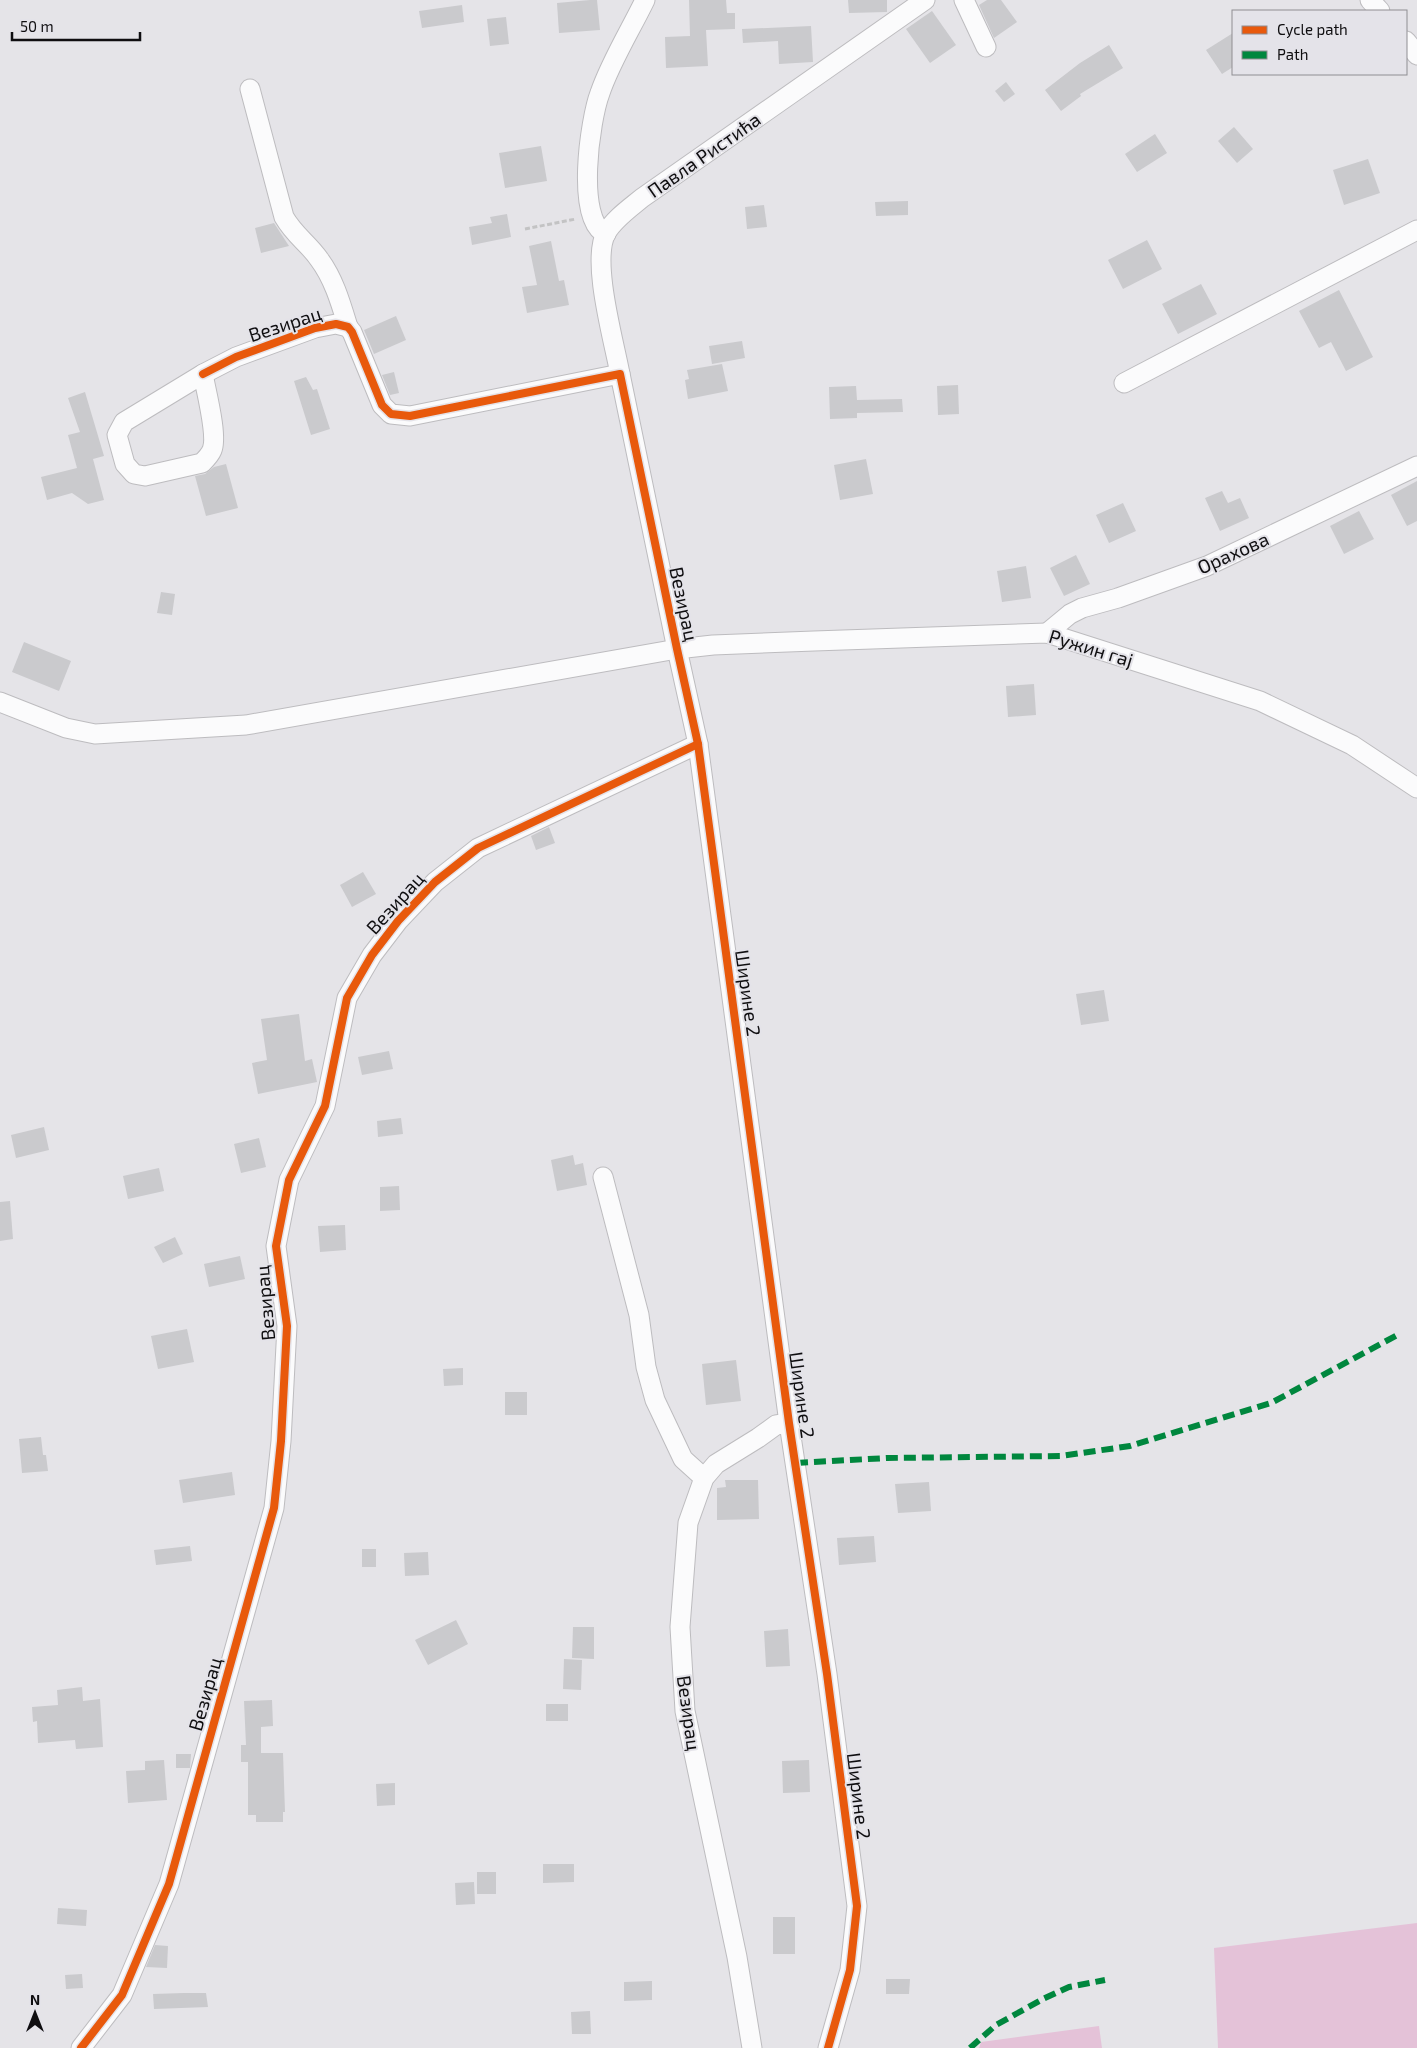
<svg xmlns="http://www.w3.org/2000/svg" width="1417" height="2048" font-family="'Exo 2',sans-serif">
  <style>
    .green { fill: #e4c2d8 }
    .building { fill: #cacacd }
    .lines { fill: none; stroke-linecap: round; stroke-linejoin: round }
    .minor-casing { stroke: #bdbcbf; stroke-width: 21 }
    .path { stroke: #c3c3c4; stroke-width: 3; stroke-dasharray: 5 2.5; stroke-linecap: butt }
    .minor { stroke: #fbfbfc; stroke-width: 19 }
    .quiet { stroke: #00873e; stroke-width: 6; stroke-dasharray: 12 6; stroke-linecap: butt }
    .cycleway-casing { stroke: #e4e3e9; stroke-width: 11 }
    .cycleway { stroke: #e8590c; stroke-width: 8 }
    .labels { text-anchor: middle; stroke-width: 4; stroke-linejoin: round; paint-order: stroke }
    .street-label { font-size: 19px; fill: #0f0e10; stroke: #e4e3e9 }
  </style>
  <rect width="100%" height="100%" fill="#e5e4e8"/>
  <g class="green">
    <path d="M1417,1923V2048H1218L1214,1948Z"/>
    <path d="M1099,2026L1102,2048H979L981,2042Z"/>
  </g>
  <g class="building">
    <path d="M590,0H597L600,30L559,33L557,3Z"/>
    <path d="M689,0H726L727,13H735V29L706,30L708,66L666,68L665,37L690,36Z"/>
    <path d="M848,0H887V12L849,13Z"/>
    <path d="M987,0H1001L1017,22L994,38L979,5Z"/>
    <path d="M462,5L464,22L422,28L419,11Z"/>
    <path d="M932,11L956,45L930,63L906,29Z"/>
    <path d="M506,17L509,44L490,46L487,19Z"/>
    <path d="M811,26L813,62L779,64L778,41L743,43L742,29Z"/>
    <path d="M1233,33V67L1222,74L1206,50Z"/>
    <path d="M1109,45L1123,68L1080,94L1081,96L1061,111L1045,90L1080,63Z"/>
    <path d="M1006,82L1015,94L1004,102L995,91Z"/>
    <path d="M1234,127L1253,149L1237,163L1218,141Z"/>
    <path d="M1155,134L1167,153L1137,172L1125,154Z"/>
    <path d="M541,146L547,181L505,188L499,153Z"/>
    <path d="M1368,159L1380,193L1344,205L1333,170Z"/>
    <path d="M908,201V215L876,216L875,202Z"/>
    <path d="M764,205L767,227L747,229L745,207Z"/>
    <path d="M507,214L511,237L472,245L469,227L492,223L490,217Z"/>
    <path d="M274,223L289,246L261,253L255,228Z"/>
    <path d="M1147,240L1162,269L1123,289L1108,260Z"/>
    <path d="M551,241L559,281L564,280L569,305L527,313L522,287L537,285L529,246Z"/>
    <path d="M1201,284L1217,314L1178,334L1162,304Z"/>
    <path d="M1339,290L1373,357L1346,371L1331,342L1319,348L1299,311Z"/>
    <path d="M396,316L406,340L374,354L364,330Z"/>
    <path d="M742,341L745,358L712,364L709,346Z"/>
    <path d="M722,364L728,391L688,399L685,380L689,379L687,370Z"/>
    <path d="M394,372L399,393L390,395L382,375Z"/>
    <path d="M306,377L313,390L317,389L330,429L311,435L294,381Z"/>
    <path d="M958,385L959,414L938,415L937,386Z"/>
    <path d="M856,386L857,400L902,399L903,412L857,413V418L830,419L829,387Z"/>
    <path d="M85,392L104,456L93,459L104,500L88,504L72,493L47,500L41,477L77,468L68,435L80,432L68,398Z"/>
    <path d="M866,459L873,494L840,500L834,465Z"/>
    <path d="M226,464L238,508L206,516L195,476L205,474L214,467Z"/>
    <path d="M1417,481V521L1407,526L1391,495Z"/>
    <path d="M1222,491L1228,503L1240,498L1249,518L1220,531L1205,498Z"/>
    <path d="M1123,503L1136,531L1109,543L1096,515Z"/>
    <path d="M1359,511L1374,539L1344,554L1330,526Z"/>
    <path d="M1076,555L1090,584L1064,596L1050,568Z"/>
    <path d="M1026,566L1031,598L1002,602L997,571Z"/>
    <path d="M161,592L175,594L172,615L157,613Z"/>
    <path d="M24,642L71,661L59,691L12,672Z"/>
    <path d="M1034,684L1036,715L1008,717L1006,686Z"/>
    <path d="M549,827L555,843L536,850L531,836Z"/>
    <path d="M363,872L376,894L352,907L340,885Z"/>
    <path d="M1104,990L1109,1021L1081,1025L1076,994Z"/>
    <path d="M299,1014L305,1061L312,1059L317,1082L258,1094L252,1063L267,1060L261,1019Z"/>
    <path d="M389,1051L393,1069L362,1075L358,1057Z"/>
    <path d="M401,1118L403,1134L378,1137L377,1121Z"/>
    <path d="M44,1127L49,1150L16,1158L11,1135Z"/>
    <path d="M259,1138L266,1167L241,1173L234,1144Z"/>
    <path d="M573,1155L575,1165L583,1163L587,1185L557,1191L551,1160Z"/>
    <path d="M159,1168L164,1191L128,1199L123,1176Z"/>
    <path d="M399,1186L400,1210L380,1211V1187Z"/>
    <path d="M10,1201L13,1239L0,1241V1202Z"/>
    <path d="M345,1225L346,1250L320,1252L318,1226Z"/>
    <path d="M175,1237L183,1254L163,1263L154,1247Z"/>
    <path d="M240,1256L245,1279L209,1287L204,1264Z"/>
    <path d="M187,1329L194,1362L158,1369L151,1336Z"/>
    <path d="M736,1360L741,1401L706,1405L702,1364Z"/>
    <path d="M463,1368V1385L444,1386L443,1369Z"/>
    <rect x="505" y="1392" width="22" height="23"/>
    <path d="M41,1437L43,1455H46L48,1471L22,1473L19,1439Z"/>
    <path d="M232,1472L235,1495L183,1503L179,1480Z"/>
    <path d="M725,1480H758L759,1519L717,1520V1488L726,1487Z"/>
    <path d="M929,1482L931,1511L898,1513L895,1484Z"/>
    <path d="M874,1536L876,1562L839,1565L837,1538Z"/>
    <path d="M190,1546L192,1561L156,1565L154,1550Z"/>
    <rect x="362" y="1549" width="14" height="18"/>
    <path d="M428,1552L429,1575L405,1576L404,1553Z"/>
    <path d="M456,1620L468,1644L428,1665L415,1640Z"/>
    <path d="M573,1627H594V1659L572,1658Z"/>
    <path d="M788,1629L790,1666L766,1667L764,1631Z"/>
    <path d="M564,1659L582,1660L581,1690L563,1689Z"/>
    <path d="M82,1687L83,1701L100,1699L103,1747L76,1749L75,1740L38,1743L37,1721L33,1722L32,1707L58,1705L57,1690Z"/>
    <path d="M272,1700L273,1726L261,1727V1753H283L285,1812H283V1822H256V1815H248V1762H241V1745H246L244,1701Z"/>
    <rect x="546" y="1704" width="22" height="17"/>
    <path d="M176,1754H191L190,1768H176Z"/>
    <path d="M164,1760L167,1800L128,1803L126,1771L145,1770V1761Z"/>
    <path d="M809,1760L810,1792L783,1793L782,1761Z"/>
    <path d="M395,1783V1805L377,1806L376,1784Z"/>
    <path d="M543,1864H574V1882L543,1883Z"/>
    <rect x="477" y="1872" width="19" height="22"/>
    <path d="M474,1882L475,1904L456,1905L455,1883Z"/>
    <path d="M58,1908L87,1910L86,1926L57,1924Z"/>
    <rect x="773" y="1917" width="22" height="37"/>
    <path d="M155,1945L168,1946L167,1968L146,1967Z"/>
    <path d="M82,1974L83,1988L66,1989L65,1975Z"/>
    <path d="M886,1979H910L909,1994H886Z"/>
    <path d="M652,1981V2000L624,2001V1982Z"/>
    <path d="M184,1993H206L208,2007L154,2009L153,1994Z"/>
    <path d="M590,2011L591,2034H572L571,2012Z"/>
  </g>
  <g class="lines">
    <defs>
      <g id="minor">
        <path d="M964,0L986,47"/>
        <path d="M1370,0L1380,11"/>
        <path d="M1406,41L1417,55"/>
        <path d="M250,89L284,217C295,236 308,243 319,259C334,279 341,304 348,327"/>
        <path d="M606,234C575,221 590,119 600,93C610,63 631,29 645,0"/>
        <path d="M203,374L236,357L315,328L336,324L348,327L352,332L382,405L391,414L410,416L620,374L677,649L698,744L789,1423L827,1674L857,1906L850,1970L828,2048"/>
        <path d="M203,374C206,391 218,436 212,450C210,455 206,459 202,463L145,476L134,474L125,464L117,435L124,422Z"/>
        <path d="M620,374C614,341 591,261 606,233C614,219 630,208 642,198L925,0"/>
        <path d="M1124,383L1417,230"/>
        <path d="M1047,633L1070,614L1082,608L1118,598L1207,566L1417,466"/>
        <path d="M0,702L66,728L95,734L246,725L677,649L713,645L814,641L1047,633L1260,701L1352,745L1417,788"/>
        <path d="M603,1177L639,1315L646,1367L655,1400L683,1459L704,1478"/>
        <path d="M81,2048L122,1995L169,1884L274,1508L281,1441L287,1326L276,1246L289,1180L325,1106L347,998L372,955L398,921L435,882L478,848L698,744"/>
        <path d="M752,2048L737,1957L685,1711L680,1627L688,1523L704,1478L716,1464L758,1438L776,1425L789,1423"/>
      </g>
    </defs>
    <use href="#minor" class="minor-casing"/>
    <path class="path" d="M525,229L576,219"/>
    <use href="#minor" class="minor"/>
    <g class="quiet">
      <path d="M796,1463L887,1458L1061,1456L1130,1446L1271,1403L1401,1333"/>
      <path d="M970,2048L996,2025L1043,1999L1069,1987L1105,1980"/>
    </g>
    <defs>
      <g id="cycleway">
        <path d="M203,374L236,357L315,328L336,324L348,327L352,332L382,405L391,414L410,416L620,374L677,649L698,744L789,1423L827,1674L857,1906L850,1970L828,2048"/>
        <path d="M81,2048L122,1995L169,1884L274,1508L281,1441L287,1326L276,1246L289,1180L325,1106L347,998L372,955L398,921L435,882L478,848L698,744"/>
      </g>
    </defs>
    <use href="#cycleway" class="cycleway-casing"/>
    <use href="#cycleway" class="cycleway"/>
  </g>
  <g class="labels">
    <g class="street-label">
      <text transform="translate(704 155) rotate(-35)" y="7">Павла Ристића</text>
      <text transform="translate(285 324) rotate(-18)" y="7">Везирац</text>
      <text transform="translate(1233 553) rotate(-24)" y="7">Орахова</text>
      <text transform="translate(684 604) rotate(78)" y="7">Везирац</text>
      <text transform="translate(1091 648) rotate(17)" y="7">Ружин гај</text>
      <text transform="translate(395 903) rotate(-48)" y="7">Везирац</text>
      <text transform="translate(748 993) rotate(82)" y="7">Ширине 2</text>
      <text transform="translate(265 1303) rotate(-95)" y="7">Везирац</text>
      <text transform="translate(802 1395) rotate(82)" y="7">Ширине 2</text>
      <text transform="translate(205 1694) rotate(-74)" y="7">Везирац</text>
      <text transform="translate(689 1713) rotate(82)" y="7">Везирац</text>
      <text transform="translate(859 1796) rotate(83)" y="7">Ширине 2</text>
    </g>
  </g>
  <rect x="1232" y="10" width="175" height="65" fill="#e4e3e9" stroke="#8f8e92"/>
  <rect x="1242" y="26" width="25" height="8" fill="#e8590c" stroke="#8f8e92"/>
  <text x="1277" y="35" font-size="15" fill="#0f0e10">Cycle path</text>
  <rect x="1242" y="51" width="25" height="8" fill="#00873e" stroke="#8f8e92"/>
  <text x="1277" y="60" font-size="15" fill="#0f0e10">Path</text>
  <g transform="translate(35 2013)" stroke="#e4e3e9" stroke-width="4" paint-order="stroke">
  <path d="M0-4L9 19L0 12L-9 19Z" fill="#0f0e10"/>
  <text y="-8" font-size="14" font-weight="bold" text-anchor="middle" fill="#0f0e10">N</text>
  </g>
  <path d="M12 32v8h128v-8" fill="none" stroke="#0f0e10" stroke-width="2.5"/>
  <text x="20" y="32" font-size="15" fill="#0f0e10" stroke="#e4e3e9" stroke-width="4" paint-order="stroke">50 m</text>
</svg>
